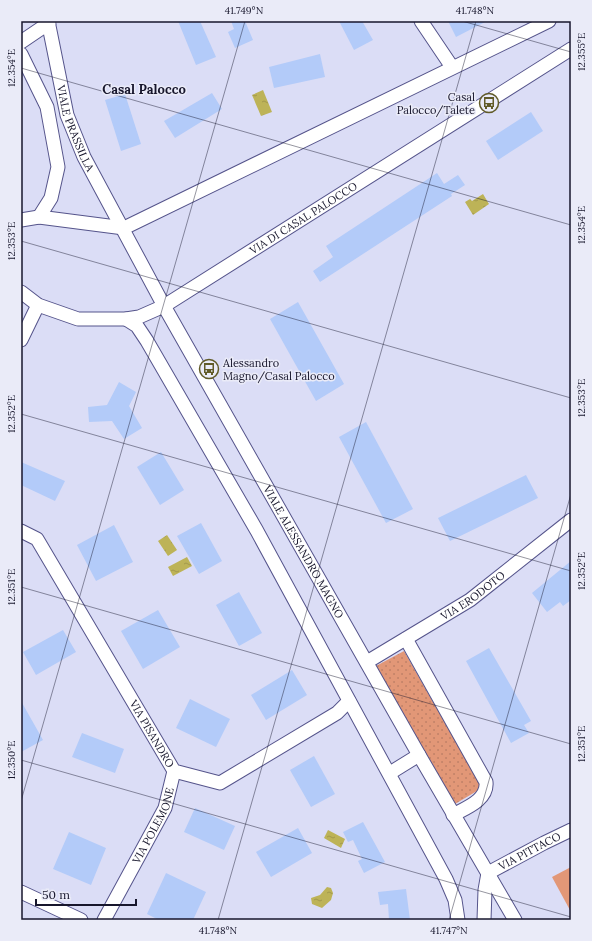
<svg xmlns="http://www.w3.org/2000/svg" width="592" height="941" font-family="Lora,serif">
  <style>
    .grass { fill: url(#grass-dots) }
    .pitch { fill: #e29777 }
    .water { fill: url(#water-ripples) }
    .building { fill: #b3cbf9 }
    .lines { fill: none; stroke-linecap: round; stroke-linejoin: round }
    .street-casing { stroke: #55548b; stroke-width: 15 }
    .street { stroke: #fff; stroke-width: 13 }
    .ticks { fill: none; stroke: #17162c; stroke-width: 1; stroke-opacity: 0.45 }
    .labels { text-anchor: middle; stroke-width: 3; stroke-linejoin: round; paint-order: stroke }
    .poi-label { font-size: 11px; fill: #17162c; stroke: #eaebf8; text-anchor: end }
    .street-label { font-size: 11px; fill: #17162c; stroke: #eaebf8 }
    .quarter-label { font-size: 13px; font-weight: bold; fill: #17162c; stroke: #eaebf8 }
    .neatline { fill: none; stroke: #17162c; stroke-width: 1.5 }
    .ticks-label { font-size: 10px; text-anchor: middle; fill: #17162c }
  </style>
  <defs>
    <pattern id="grass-dots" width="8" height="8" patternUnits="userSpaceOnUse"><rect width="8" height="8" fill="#e29777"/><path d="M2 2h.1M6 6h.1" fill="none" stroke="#c18167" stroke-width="1.8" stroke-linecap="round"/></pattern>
    <pattern id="water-ripples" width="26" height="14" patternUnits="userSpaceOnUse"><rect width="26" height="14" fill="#bdb357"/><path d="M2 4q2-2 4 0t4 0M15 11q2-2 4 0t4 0" fill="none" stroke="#a2994c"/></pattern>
  </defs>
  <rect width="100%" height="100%" fill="#dbddf6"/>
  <path class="grass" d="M404,651L482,788L455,804L376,666Z"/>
  <path class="pitch" d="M571,867V912L552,877Z"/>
  <g class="water">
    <path d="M263,90L272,112L261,116L252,95Z"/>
    <path d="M483,194L489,204L473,215L465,202L470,199L472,201Z"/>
    <path d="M167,535L177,550L168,556L158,541Z"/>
    <path d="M187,557L192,566L173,576L168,567Z"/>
    <path d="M328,830L345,839L341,848L324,838Z"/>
    <path d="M327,887L331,888L333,893L331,900L322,908L312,904L311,898L320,895Z"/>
  </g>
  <g class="building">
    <path d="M178,21H200L216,57L196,65Z"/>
    <path d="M231,21H245L253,40L235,48L228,32L234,29Z"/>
    <path d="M339,21H362L373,40L354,50Z"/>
    <path d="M448,21H487L456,37Z"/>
    <path d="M320,54L325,77L274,88L269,67Z"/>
    <path d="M212,93L222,109L175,138L164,121Z"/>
    <path d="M125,94L141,144L121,151L105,100Z"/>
    <path d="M531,112L543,131L498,160L486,141Z"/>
    <path d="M437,173L444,184L458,175L465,185L451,194L452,196L320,282L313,271L333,257L326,246Z"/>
    <path d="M298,302L344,384L316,401L270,319Z"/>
    <path d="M119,382L136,392L129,406L142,428L124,439L112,421L89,422L88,407L107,405Z"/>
    <path d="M366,422L413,509L386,523L339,437Z"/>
    <path d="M161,452L184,490L160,505L137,467Z"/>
    <path d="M21,462L65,481L55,501L21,485Z"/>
    <path d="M526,475L538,498L450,541L438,518Z"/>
    <path d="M201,523L222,561L199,574L177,536Z"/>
    <path d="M114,525L133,562L96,581L77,545Z"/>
    <path d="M571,561V600L563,606L560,602L547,612L532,593Z"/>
    <path d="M239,592L262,633L239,646L216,605Z"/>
    <path d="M158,610L180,647L143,669L121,631Z"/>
    <path d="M63,630L76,652L36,675L23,652Z"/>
    <path d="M489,648L531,721L524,725L529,733L511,743L466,661Z"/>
    <path d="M292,670L307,695L266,720L251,695Z"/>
    <path d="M190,699L230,719L216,747L176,728Z"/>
    <path d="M21,701L43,740L21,752Z"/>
    <path d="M82,733L124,749L115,773L72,757Z"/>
    <path d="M314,756L335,794L311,807L290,770Z"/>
    <path d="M195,808L235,826L224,850L184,832Z"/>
    <path d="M363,822L385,862L364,873L358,861L362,859L353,840L348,842L343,832Z"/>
    <path d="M298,828L312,853L271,877L256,852Z"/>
    <path d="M69,832L106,848L91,885L53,869Z"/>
    <path d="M166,873L206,892L193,920H159L147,914Z"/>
    <path d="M406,889L410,920H389L388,904L380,905L378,892Z"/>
  </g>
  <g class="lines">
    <defs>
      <g id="street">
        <path id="s1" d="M48,21L67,115L84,157L164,306L419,755L515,920"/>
        <path d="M421,21L452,67"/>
        <path d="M21,42L49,23"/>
        <path d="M21,54L47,107L58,167L51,198L39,217"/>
        <path d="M21,220L39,217L124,228L549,21"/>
        <path id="s2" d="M21,292L38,305L78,319H126L139,317L164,306L571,49"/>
        <path d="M126,319L137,326L147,341L257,531L446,879L455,900L458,920"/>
        <path d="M21,340L38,305"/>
        <path id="s3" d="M21,531L37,539L174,771L220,783L337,713L349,701"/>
        <path d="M406,639L486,782C488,800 466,808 453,815"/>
        <path id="s4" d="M367,662L470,600L571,520"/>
        <path d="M390,773L419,755"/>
        <path id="s5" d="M488,873L544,843L571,830"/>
        <path d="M21,892L81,920"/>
        <path id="s6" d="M104,920L165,808L174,771"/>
        <path d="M484,920L485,890L488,873"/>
      </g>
    </defs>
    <use href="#street" class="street-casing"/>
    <use href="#street" class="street"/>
  </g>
  <path class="ticks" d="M462,21L571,52M21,68L571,225M21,241L571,398M21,414L571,571M21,587L571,744M21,760L571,917M21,801L245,21M218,920L476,21M449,920L571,494"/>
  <defs>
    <symbol id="bus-ring" viewBox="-11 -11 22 22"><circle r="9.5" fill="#eaebf8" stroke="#615b28" stroke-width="1.5"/><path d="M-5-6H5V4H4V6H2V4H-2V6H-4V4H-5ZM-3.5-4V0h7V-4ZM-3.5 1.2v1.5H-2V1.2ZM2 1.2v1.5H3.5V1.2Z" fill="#615b28"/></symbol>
  </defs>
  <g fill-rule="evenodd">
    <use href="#bus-ring" x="478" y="92" width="22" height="22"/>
    <use href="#bus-ring" x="198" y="358" width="22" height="22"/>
  </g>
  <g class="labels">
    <g class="poi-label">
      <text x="475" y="101">Casal<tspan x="475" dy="13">Palocco/Talete</tspan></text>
      <text x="223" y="367" text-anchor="start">Alessandro<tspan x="223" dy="13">Magno/Casal Palocco</tspan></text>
    </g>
    <g class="street-label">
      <text dy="4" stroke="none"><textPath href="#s1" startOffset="111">VIALE PRASSILLA</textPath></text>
      <text dy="4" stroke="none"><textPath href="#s2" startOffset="317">VIA DI CASAL PALOCCO</textPath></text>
      <text dy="4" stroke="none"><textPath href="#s1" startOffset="593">VIALE ALESSANDRO MAGNO</textPath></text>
      <text dy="4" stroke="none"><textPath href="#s4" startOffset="125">VIA ERODOTO</textPath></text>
      <text dy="4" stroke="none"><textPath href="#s3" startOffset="244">VIA PISANDRO</textPath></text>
      <text dy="4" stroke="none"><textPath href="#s6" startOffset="107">VIA POLEMONE</textPath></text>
      <text dy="4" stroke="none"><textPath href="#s5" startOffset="47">VIA PITTACO</textPath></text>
    </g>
    <g class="quarter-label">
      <text x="144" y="94">Casal Palocco</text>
    </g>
  </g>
  <rect width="592" height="941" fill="none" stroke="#eaebf8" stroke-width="44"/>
  <path d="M36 899v6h100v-6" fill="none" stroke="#17162c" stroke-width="2"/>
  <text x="42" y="899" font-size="12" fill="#17162c" stroke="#eaebf8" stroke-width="3" paint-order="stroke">50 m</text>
  <rect x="22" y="22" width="548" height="897" class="neatline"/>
  <g class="ticks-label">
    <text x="244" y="14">41.749°N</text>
    <text x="475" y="14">41.748°N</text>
    <text transform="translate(581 52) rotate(-90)" y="4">12.355°E</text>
    <text transform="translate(11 68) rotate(-90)" y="4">12.354°E</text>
    <text transform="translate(581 225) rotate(-90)" y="4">12.354°E</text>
    <text transform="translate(11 241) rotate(-90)" y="4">12.353°E</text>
    <text transform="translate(581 398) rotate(-90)" y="4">12.353°E</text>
    <text transform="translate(11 414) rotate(-90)" y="4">12.352°E</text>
    <text transform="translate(581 571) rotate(-90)" y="4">12.352°E</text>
    <text transform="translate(11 587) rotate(-90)" y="4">12.351°E</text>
    <text transform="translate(581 744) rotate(-90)" y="4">12.351°E</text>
    <text transform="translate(11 760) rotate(-90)" y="4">12.350°E</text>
    <text x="218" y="934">41.748°N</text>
    <text x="449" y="934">41.747°N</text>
  </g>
</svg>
